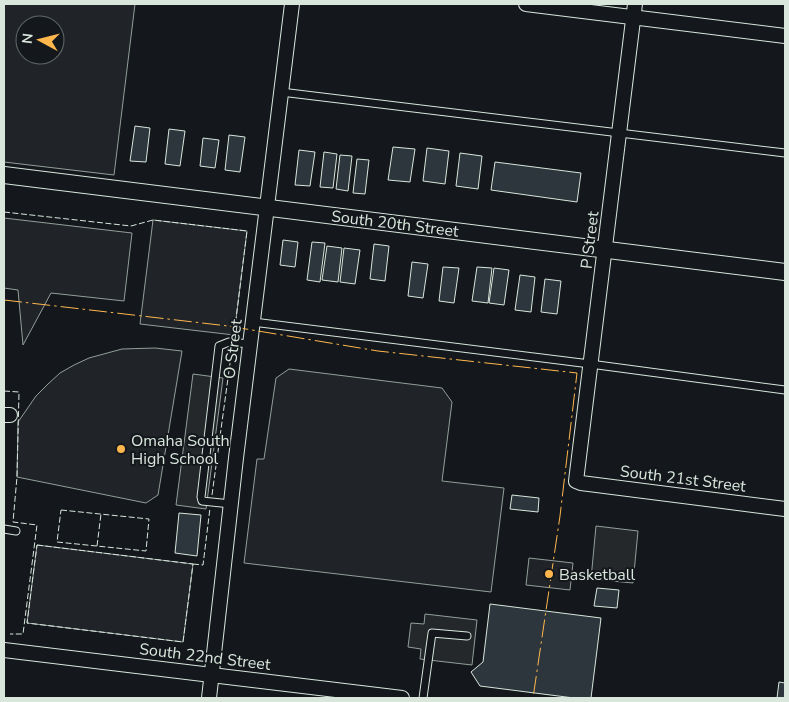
<svg xmlns="http://www.w3.org/2000/svg" width="789" height="702" font-family="'Nunito Sans',sans-serif">
  <style>
    .green { fill: #202428; stroke: #939e99; fill-rule: evenodd }
    .parking { fill: #24282b; stroke: #939e99 }
    .building { fill: #2c363c; stroke: #d8e6dc }
    .lines { fill: none; stroke-linecap: round; stroke-linejoin: round }
    .service-casing { stroke: #d8e6dc; stroke-width: 9 }
    .minor-casing { stroke: #d8e6dc; stroke-width: 16 }
    .tertiary-casing { stroke: #d8e6dc; stroke-width: 18 }
    .service { stroke: #14181c; stroke-width: 7 }
    .minor { stroke: #14181c; stroke-width: 14 }
    .tertiary { stroke: #14181c; stroke-width: 16 }
    .fence { stroke: #d8e6dc; stroke-width: 1; stroke-dasharray: 6 2.5; stroke-linecap: butt }
    .power { stroke: #ffb74d; stroke-width: 1; stroke-dasharray: 18 4 2.5 4; stroke-linecap: butt }
    .poi-dot { fill: #ffb74d; stroke: #14181c; stroke-width: 2 }
    .labels { text-anchor: middle; stroke-width: 4; stroke-linejoin: round; paint-order: stroke }
    .street-label { font-size: 16px; fill: #d8e6dc; stroke: #14181c }
    .poi-label { font-size: 16px; fill: #d8e6dc; stroke: #14181c; text-anchor: start }
  </style>
  <rect width="100%" height="100%" fill="#14181c"/>
  <g class="green">
    <path d="M4,4H135L114,175L4,162ZM25,25H55V55H25Z"/>
    <path d="M4,218L132,233L124,301L51,293L23,345L18,290L4,288Z"/>
    <path d="M153,220L247,231L234,335L140,324Z"/>
    <path d="M155,348L182,351L158,495L146,503L17,477L18,422L36,396L48,384L60,373L74,365L89,358L122,349Z"/>
    <path d="M289,369L442,388L452,402L442,481L504,488L491,592L244,563L257,459H264L276,378Z"/>
    <path d="M37,545L193,564L183,642L27,623Z"/>
    <path d="M529,558L573,563L570,590L526,585Z"/>
  </g>
  <g class="parking">
    <path d="M193,374L223,378L206,509L176,505Z"/>
    <path d="M596,526L638,531L633,583L591,579Z"/>
    <path d="M425,614L477,620L472,665L420,659L421,649L408,647L411,623L424,624Z"/>
  </g>
  <g class="building">
    <path d="M135,126L150,128L146,162L130,161Z"/>
    <path d="M169,129L185,131L180,166L165,164Z"/>
    <path d="M229,135L245,137L240,172L225,170Z"/>
    <path d="M203,138L219,140L215,168L200,166Z"/>
    <path d="M393,147L415,149L410,182L388,180Z"/>
    <path d="M427,148L449,151L445,184L423,181Z"/>
    <path d="M299,150L315,152L310,186L295,185Z"/>
    <path d="M324,152L337,154L333,188L320,187Z"/>
    <path d="M460,153L482,156L478,189L456,186Z"/>
    <path d="M340,155L352,156L348,191L336,189Z"/>
    <path d="M357,159L369,160L365,194L353,193Z"/>
    <path d="M495,162L581,173L577,202L491,190Z"/>
    <path d="M283,240L298,242L295,267L280,265Z"/>
    <path d="M312,242L325,243L320,282L307,280Z"/>
    <path d="M374,244L389,246L385,281L370,279Z"/>
    <path d="M327,246L342,248L338,282L322,280Z"/>
    <path d="M344,248L360,250L355,284L340,282Z"/>
    <path d="M412,262L428,264L423,298L408,296Z"/>
    <path d="M443,267L459,268L454,303L439,301Z"/>
    <path d="M477,267L492,268L488,303L472,301Z"/>
    <path d="M494,268L509,270L504,305L489,303Z"/>
    <path d="M520,275L535,277L531,312L515,310Z"/>
    <path d="M545,279L561,281L557,314L541,312Z"/>
    <path d="M512,495L539,498L538,512L510,509Z"/>
    <path d="M179,513L201,515L197,556L175,553Z"/>
    <path d="M597,588L619,590L617,608L594,606Z"/>
    <path d="M490,604L601,618L591,698H574L480,686L471,672L483,662Z"/>
    <path d="M779,682L785,683V698H777Z"/>
  </g>
  <g class="lines">
    <defs>
      <g id="service">
        <path d="M281,92L785,153"/>
        <path d="M253,322L590,364L785,390"/>
        <path d="M231,504L202,501L201,497L219,346L229,342L250,344"/>
        <path d="M4,529L16,531"/>
        <path d="M423,698L432,633L467,636"/>
      </g>
      <g id="minor">
        <path d="M526,4L785,36"/>
        <path d="M635,4L576,481L581,483L785,509"/>
        <path d="M4,415H10"/>
        <path d="M4,650L402,698"/>
        <path d="M209,698L236,458L292,4"/>
      </g>
      <path id="tertiary" d="M4,175L785,272"/>
    </defs>
    <use href="#service" class="service-casing"/>
    <use href="#minor" class="minor-casing"/>
    <use href="#tertiary" class="tertiary-casing"/>
    <use href="#service" class="service"/>
    <use href="#minor" class="minor"/>
    <use href="#tertiary" class="tertiary"/>
    <g class="fence">
      <path d="M4,212L131,226L153,220L247,231L234,335"/>
      <path d="M4,391L19,392L17,477L13,522L37,525L23,634H10"/>
      <path d="M212,495L232,349"/>
      <path d="M61,510L149,519L146,551L57,542Z"/>
      <path d="M37,545L193,564L183,642L27,623Z"/>
      <path d="M97,546L101,514"/>
      <path d="M193,564L203,565L210,508"/>
    </g>
    <path class="power" d="M4,300L228,326L378,351L577,373L560,516L533,698"/>
  </g>
  <g class="poi-dot">
    <circle cx="121" cy="449" r="5"/>
    <circle cx="549" cy="574" r="5"/>
  </g>
  <g class="labels">
    <g class="street-label">
      <text transform="translate(395 223) rotate(7)" y="6">South 20th Street</text>
      <text transform="translate(589 240) rotate(-83)" y="6">P Street</text>
      <text transform="translate(232 349) rotate(-83)" y="6">O Street</text>
      <text transform="translate(683 478) rotate(7)" y="6">South 21st Street</text>
      <text transform="translate(205 656) rotate(7)" y="6">South 22nd Street</text>
    </g>
    <g class="poi-label">
      <text x="131" y="446">Omaha South<tspan x="131" dy="18">High School</tspan></text>
      <text x="559" y="580">Basketball</text>
    </g>
  </g>
  <rect width="789" height="702" fill="none" stroke="#d8e6dc" stroke-width="10"/>
  <g transform="translate(40 40) rotate(277)"><circle r="24" fill="#14181c" stroke="#626a69"/>
  <path d="M0-4L9 19L0 12L-9 19Z" fill="#ffb74d"/>
  <text y="-8" font-size="14" font-weight="bold" text-anchor="middle" fill="#d8e6dc">N</text>
  </g>
</svg>
